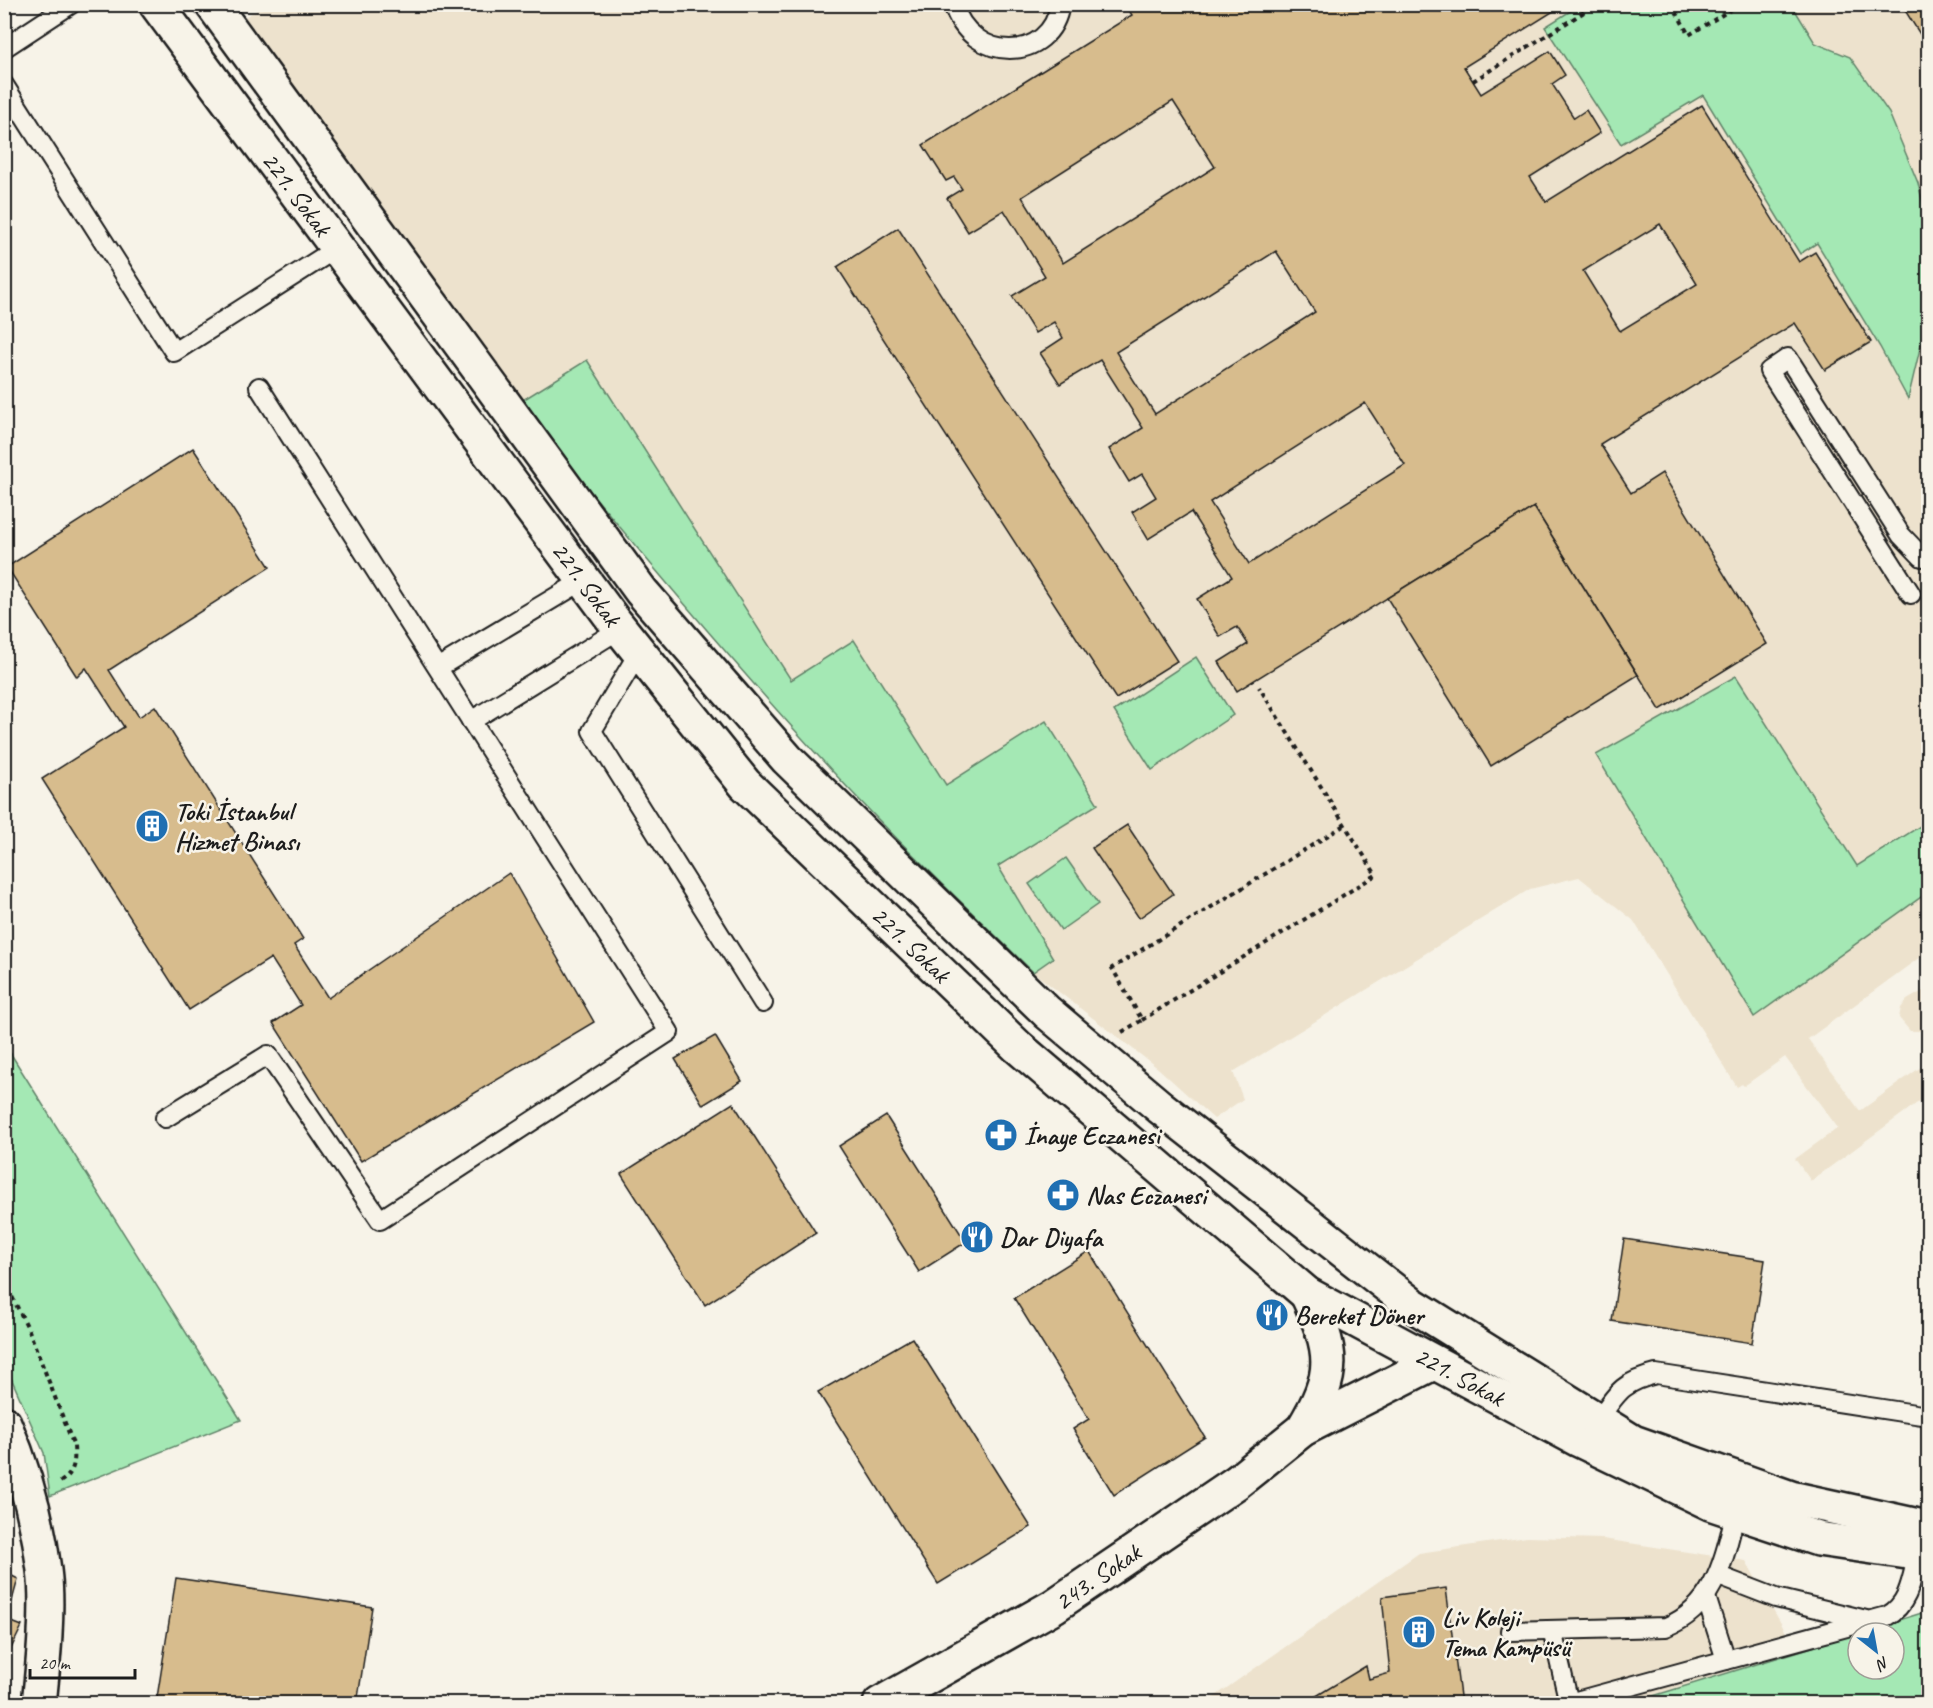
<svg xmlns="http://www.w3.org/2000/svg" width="1933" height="1708" font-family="Caveat,sans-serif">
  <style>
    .built { fill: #ede2cd }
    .green { fill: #a4e8b4; stroke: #608268; stroke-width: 1.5 }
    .building { fill: #d7bc8d; stroke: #1c1c1c; stroke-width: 1.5; fill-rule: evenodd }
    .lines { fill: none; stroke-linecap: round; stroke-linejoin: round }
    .lane-casing { stroke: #1c1c1c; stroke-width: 22 }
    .street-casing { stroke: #1c1c1c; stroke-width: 38 }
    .secondary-casing { stroke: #1c1c1c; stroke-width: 38 }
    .path { stroke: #1c1c1c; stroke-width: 4; stroke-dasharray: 4.5 4.5; stroke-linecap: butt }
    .lane { stroke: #f7f3e8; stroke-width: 18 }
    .street { stroke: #f7f3e8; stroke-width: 33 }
    .secondary { stroke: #f7f3e8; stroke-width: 33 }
    .labels { text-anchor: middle; stroke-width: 5; stroke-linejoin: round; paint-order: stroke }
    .street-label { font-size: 26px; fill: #1c1c1c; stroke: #f7f3e8 }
    .poi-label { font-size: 26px; font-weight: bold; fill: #1c1c1c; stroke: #f7f3e8; text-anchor: start }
  </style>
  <rect width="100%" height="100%" fill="#f7f3e8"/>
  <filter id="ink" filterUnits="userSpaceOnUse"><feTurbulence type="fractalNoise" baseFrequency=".0167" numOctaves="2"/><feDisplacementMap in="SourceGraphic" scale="12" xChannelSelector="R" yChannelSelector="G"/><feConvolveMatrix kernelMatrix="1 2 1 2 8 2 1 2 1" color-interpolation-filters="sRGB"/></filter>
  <g filter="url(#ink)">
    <g class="built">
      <path d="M271,4L1928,5V961L1923,955L1808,1039L1860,1111L1928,1062V1095L1811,1181L1795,1159L1838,1128L1785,1057L1744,1086L1742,1084L1737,1087L1633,920L1579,877L1530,889L1233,1072L1243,1099L1214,1119L1159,1069L1033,972L690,611L613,520L518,403L242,18Z"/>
      <path d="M1928,988V1027L1922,1031H1910L1899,1018L1901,1008L1907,1000Z"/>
      <path d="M1527,1537L1603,1539L1746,1561L1797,1652L1627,1703L1204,1704L1419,1553Z"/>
    </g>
    <g class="green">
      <path d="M1580,5H1792L1815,43L1850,57L1889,113L1918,183L1928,223V315L1908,399L1880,347L1817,243L1800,254L1703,95L1621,144L1545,27Z"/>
      <path d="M587,360L791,680L854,640L946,785L1046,721L1098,804L998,866L1053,958L1033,972C966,907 898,842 834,773C724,654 620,529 518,403Z"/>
      <path d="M1196,657L1233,715L1152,770L1114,711Z"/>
      <path d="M1736,676L1857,866L1928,821V892L1754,1017L1596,755Z"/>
      <path d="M1066,858L1098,904L1061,930L1029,884Z"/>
      <path d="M4,1043L241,1420L50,1496L44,1453L5,1364Z"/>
      <path d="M1928,1611V1703L1627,1704L1858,1633V1669H1894V1633H1858Z"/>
    </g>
    <g class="building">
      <path d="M1125,4H1565L1464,67L1481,94L1550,51L1565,75L1552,84L1574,118L1586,110L1600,133L1530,177L1546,202L1702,105L1799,262L1815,252L1871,342L1825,370L1795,323L1600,444L1631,493L1662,473L1767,644L1660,710L1534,507L1237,691L1219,662L1248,644L1237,627L1220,637L1197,599L1232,577L1191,512L1148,539L1132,512L1156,497L1142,474L1129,482L1109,449L1143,428L1100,360L1060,384L1040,353L1063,338L1054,322L1035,333L1012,296L1045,276L1004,210L968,232L947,198L962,189L954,177L946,181L923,145L1132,15ZM1173,101L1215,167L1063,263L1022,197ZM1660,224L1697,284L1620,331L1583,271ZM1276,251L1315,312L1155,414L1116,352ZM1365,403L1405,465L1249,564L1210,502Z"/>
      <path d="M1901,4H1928V47Z"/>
      <path d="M898,228L1177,661L1116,699L837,267Z"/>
      <path d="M193,448L270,567L109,670L139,717L155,706L303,939L294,945L328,998L509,873L594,1022L361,1161L273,1023L301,1005L271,958L189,1010L42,779L124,727L86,668L77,677L7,567Z"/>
      <path d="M1534,507L1638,675L1491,766L1387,598Z"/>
      <path d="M1127,825L1173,894L1139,918L1092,848Z"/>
      <path d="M715,1036L742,1081L703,1105L675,1059Z"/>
      <path d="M733,1103L816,1233L705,1305L621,1174Z"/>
      <path d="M886,1116L966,1242L919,1272L839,1146Z"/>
      <path d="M1624,1239L1765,1260L1752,1343L1612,1321Z"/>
      <path d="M1089,1251L1205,1437L1114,1495L1073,1429L1089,1419L1014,1298Z"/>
      <path d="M912,1338L1031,1527L938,1584L818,1392Z"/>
      <path d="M4,1572L18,1579L4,1630Z"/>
      <path d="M176,1578L372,1607L357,1704H156Z"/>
      <path d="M1446,1588L1461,1704H1303L1366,1666L1369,1679L1390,1673L1382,1597Z"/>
      <path d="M4,1619L22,1626L4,1663Z"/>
    </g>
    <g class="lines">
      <defs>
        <g id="lane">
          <path d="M953,4C971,64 1051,64 1060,4"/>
          <path d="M4,48L71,4"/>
          <path d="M4,85L174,352L337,248"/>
          <path d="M1911,594L1769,371L1788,358L1901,535L1922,557"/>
          <path d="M639,652L592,731L763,1003"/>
          <path d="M439,667L584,580"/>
          <path d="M471,721L620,629"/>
          <path d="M165,1118L268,1055L380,1220L669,1032L259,387"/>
          <path d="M1598,1420C1617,1393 1622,1382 1656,1374L1928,1416"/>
          <path d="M1719,1576L1776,1598L1866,1620"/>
          <path d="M1706,1597L1726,1660"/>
          <path d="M1552,1630L1569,1703L1887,1616C1910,1604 1912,1576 1918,1553"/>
          <path d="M1510,1631L1666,1627C1716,1607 1724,1558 1736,1511"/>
        </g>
        <path id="street" d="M4,1423C24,1470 38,1520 44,1570C49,1607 43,1666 39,1704"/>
        <g id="secondary">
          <path id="s1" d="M156,4L615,622L745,784L1018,1047L1307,1294L1579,1440L1710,1503L1818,1539L1928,1555"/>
          <path d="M212,4L641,591L787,759L1047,1012L1160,1107L1411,1304L1633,1442L1791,1498L1928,1528"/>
          <path d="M1303,1429C1337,1373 1334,1352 1307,1294"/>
          <path id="s2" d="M880,1704L1054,1606L1237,1482L1303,1429L1433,1363"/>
        </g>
      </defs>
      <use href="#lane" class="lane-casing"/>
      <use href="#street" class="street-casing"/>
      <use href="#secondary" class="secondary-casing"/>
      <g class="path">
        <path d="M1672,4L1689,35L1740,4"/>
        <path d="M1473,81L1597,4"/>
        <path d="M1142,1020L1376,875L1259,687"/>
        <path d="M1122,1032L1142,1020L1112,968L1345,825"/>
        <path d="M4,1281L28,1328L74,1446C75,1462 75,1473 60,1482"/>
      </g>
      <use href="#lane" class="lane"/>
      <use href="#street" class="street"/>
      <use href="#secondary" class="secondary"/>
    </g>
  </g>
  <defs>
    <symbol id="building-disc" viewBox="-11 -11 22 22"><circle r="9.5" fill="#1f6fb2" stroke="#f7f3e8"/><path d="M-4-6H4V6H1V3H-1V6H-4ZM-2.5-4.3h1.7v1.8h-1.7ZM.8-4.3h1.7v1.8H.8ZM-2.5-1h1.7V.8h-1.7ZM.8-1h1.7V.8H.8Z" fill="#fff"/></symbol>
    <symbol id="pharmacy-disc" viewBox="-11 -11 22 22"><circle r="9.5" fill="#1f6fb2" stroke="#f7f3e8"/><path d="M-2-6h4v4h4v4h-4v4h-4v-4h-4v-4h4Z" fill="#fff"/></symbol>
    <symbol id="restaurant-disc" viewBox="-11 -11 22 22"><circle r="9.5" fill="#1f6fb2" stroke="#f7f3e8"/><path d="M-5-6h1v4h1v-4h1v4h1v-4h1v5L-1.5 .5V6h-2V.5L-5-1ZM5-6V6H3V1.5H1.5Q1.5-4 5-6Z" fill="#fff"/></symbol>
  </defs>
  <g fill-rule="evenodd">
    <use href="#building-disc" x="133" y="807" width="38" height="38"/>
    <use href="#pharmacy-disc" x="982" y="1116" width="38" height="38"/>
    <use href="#pharmacy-disc" x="1044" y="1176" width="38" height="38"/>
    <use href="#restaurant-disc" x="958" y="1218" width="38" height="38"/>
    <use href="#restaurant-disc" x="1253" y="1296" width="38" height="38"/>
    <use href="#building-disc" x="1400" y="1613" width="38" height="38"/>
  </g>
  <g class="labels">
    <g class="street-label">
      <text dy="9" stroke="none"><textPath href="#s1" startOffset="236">221. Sokak</textPath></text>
      <text dy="9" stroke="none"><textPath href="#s1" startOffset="722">221. Sokak</textPath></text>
      <text dy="9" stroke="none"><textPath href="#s1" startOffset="1208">221. Sokak</textPath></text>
      <text dy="9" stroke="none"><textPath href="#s1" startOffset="1910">221. Sokak</textPath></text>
      <text dy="9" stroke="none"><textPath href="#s2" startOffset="252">243. Sokak</textPath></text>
    </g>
    <g class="poi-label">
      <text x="175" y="820">Toki İstanbul<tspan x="175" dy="30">Hizmet Binası</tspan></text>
      <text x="1024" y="1144">İnaye Eczanesi</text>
      <text x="1086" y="1204">Nas Eczanesi</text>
      <text x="1000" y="1246">Dar Diyafa</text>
      <text x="1295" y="1324">Bereket Döner</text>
      <text x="1442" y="1626">Liv Koleji<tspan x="1442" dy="30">Tema Kampüsü</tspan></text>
    </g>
  </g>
  <rect width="1933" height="1708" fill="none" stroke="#f7f3e8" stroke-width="24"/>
  <rect x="12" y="12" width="1909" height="1684" fill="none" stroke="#1c1c1c" stroke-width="2" filter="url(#ink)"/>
  <g transform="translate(1876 1651) rotate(149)"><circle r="28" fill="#f7f3e8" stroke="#9f9d96" stroke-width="1.5"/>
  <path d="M0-4.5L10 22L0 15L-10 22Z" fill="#1f6fb2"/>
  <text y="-9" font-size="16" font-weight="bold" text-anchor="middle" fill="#1c1c1c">N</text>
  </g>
  <path d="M30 1669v9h105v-9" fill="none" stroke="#1c1c1c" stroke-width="3"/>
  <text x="39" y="1669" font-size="18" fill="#1c1c1c" stroke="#f7f3e8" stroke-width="4.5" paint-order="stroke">20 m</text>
</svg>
